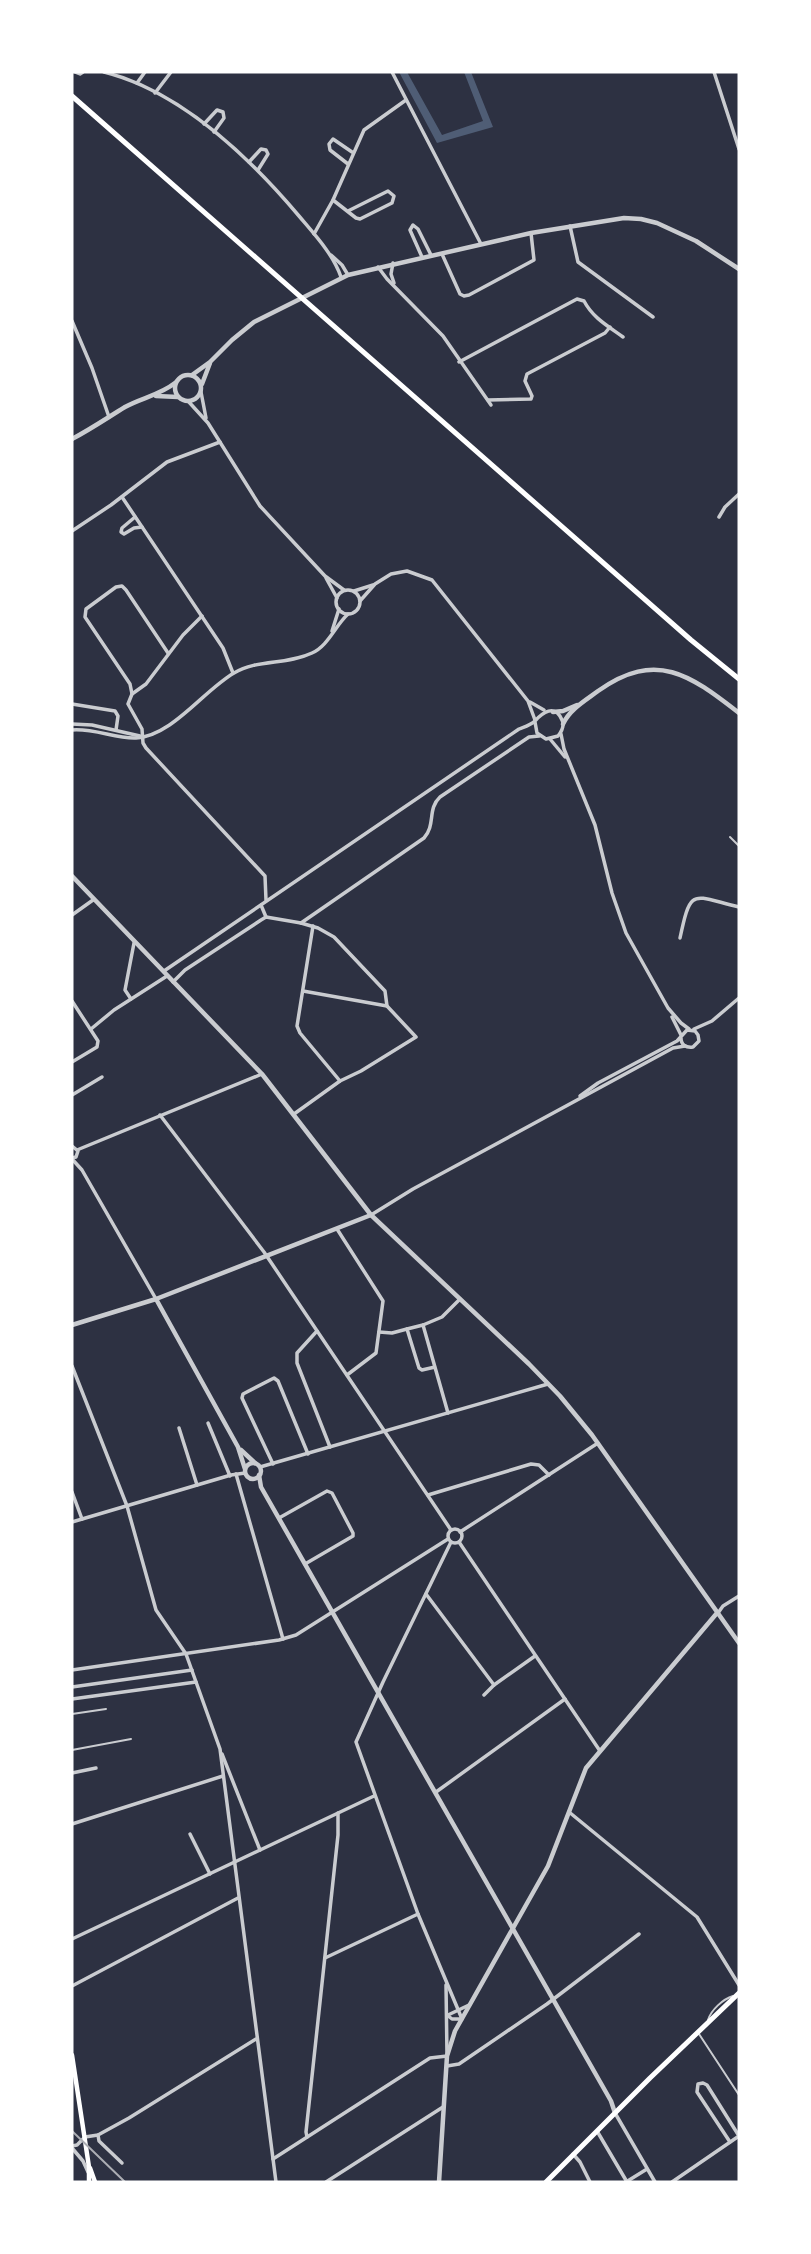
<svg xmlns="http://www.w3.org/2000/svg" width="811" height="2254" font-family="'Space Grotesk',sans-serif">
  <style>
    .water { fill: #4f5d75 }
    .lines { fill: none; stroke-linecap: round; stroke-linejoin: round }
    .service { stroke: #caccd0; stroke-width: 2 }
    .minor { stroke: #caccd0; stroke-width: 3.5 }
    .tertiary { stroke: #caccd0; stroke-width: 4.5 }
    .secondary { stroke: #fff; stroke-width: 4.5 }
    .primary { stroke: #fff; stroke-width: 5 }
    .rail { stroke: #abadb3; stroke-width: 2 }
  </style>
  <rect width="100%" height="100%" fill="#2d3142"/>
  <path class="water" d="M399,72H407L442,135L483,121L464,72H471L493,127L437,143Z"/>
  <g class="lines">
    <g class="service">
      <path d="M730,837L739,846"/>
      <path d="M72,1714L106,1709"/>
      <path d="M72,1750L131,1739"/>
      <path d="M708,2020C711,2010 723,1999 733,1996"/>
      <path d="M699,2034L739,2095"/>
    </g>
    <g class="minor">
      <path d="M75,72L80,74L83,72"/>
      <path d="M104,72C180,91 250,158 299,216C315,235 333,254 341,277"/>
      <path d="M392,72L481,244"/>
      <path d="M714,72L739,149"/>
      <path d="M137,83L145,72"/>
      <path d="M155,93L171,72"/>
      <path d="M204,124L217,110L223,112L224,118L214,132"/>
      <path d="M249,162L261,149L266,150L268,154L258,170"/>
      <path d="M348,164L330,150L329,144L333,139L352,152"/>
      <path d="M333,200L356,218L360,219L392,203L394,196L388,191L348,211"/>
      <path d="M570,226L578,262L653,317"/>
      <path d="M314,234L333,200L364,130L406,100"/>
      <path d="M442,254L460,294L464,296L469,295L534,260L531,233"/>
      <path d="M331,255L342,265L348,275"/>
      <path d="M422,257L410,230L413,225L418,229L431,255"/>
      <path d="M393,263L391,274L394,283"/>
      <path d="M378,267L387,279L443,336L491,405"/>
      <path d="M72,321L92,368L109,417"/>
      <path d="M459,362L577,299L584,301C593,318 608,326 623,337"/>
      <path d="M201,392L206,418"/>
      <path d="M488,400L531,399L532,396L525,381L527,374L605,333L610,327"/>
      <path d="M188,401L208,423L260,506L325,576L344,590"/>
      <path d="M122,497L223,648L233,673"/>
      <path d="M135,517L122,528L121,532L124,534L134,528L142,527"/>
      <path d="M719,517L725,507L739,494"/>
      <path d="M72,531L111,505L167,462L220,442"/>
      <path d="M326,578L337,598"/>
      <circle cx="348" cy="602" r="12"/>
      <path d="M354,591L373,585"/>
      <path d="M360,601L375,584L391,574L407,571L432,580L528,701L535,720"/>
      <path d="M202,616L183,635L146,684L132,694L128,704L142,729L143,743L146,748L265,876L266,900"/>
      <path d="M332,631L339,609"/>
      <path d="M132,694L130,684L85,617L86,609L116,587L122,586L126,590L168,653"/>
      <path d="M530,702L544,710"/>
      <path d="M72,704L115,711L118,716L116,730"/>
      <path d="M72,724L92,725L140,736"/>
      <path d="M72,730C94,728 116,739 136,738C172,736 203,691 234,673C257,659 287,665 312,653C328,646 335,626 348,614"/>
      <path d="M561,734L564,749L595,825L612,893L626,933L668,1008L681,1023L689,1029"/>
      <path d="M550,739L565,757"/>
      <path d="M261,905L266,917"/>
      <path d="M72,915L93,900"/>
      <path d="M313,926L297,1026L300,1033L340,1081"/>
      <path d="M680,938C691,886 692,896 739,907"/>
      <path d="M164,971L519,729C524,727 531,725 535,721C542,713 555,703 562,720C565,726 562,731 558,736L546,739L537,733L535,722"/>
      <path d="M173,982L185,970L261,920L266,917L301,923L424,838C436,825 427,809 440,797L529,737L539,736"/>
      <path d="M303,991L387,1006"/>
      <path d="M131,999L125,990L134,943"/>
      <path d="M72,1001L98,1041L97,1047L72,1062"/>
      <path d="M672,1017L681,1035"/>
      <path d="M91,1029L114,1010L167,976"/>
      <path d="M694,1029L712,1021L739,998"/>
      <path d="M72,1095L102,1077"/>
      <path d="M580,1096L598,1083L677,1041L687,1030L695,1031L698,1035L699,1041L693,1047C686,1048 681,1045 681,1038"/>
      <path d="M294,1114L340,1081L361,1071L416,1037L387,1006L385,991L334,937L318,928L301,923"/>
      <path d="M160,1115L264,1252L451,1530"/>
      <path d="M72,1146L78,1151L76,1157L72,1158"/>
      <path d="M77,1150L262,1074"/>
      <path d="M72,1159L82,1170L156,1299"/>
      <path d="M371,1215L413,1189L673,1048L685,1046"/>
      <path d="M337,1229L383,1301L376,1353L347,1375"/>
      <path d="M423,1325L442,1317L460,1299"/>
      <path d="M317,1331L297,1353V1363L330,1447"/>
      <path d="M379,1332L392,1333L407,1329"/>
      <path d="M72,1366L127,1506L156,1610L186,1654L220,1749L276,2182"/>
      <path d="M435,1367L422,1370L419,1368L407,1329L423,1325L448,1413"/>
      <path d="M208,1423L230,1476"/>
      <path d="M179,1428L197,1485"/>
      <path d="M273,1464L242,1398L243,1394L274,1378L278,1381L308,1454"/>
      <path d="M260,1467L548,1384"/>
      <path d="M236,1474L283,1639"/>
      <path d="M72,1492L82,1519"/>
      <path d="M428,1495L531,1464L539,1465L549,1475"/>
      <path d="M279,1518L327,1491L332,1493L353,1533V1536L305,1564"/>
      <path d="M72,1522L231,1475L245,1473"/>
      <circle cx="455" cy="1536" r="7"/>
      <path d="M460,1532L598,1443"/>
      <path d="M459,1542L600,1751"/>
      <path d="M426,1594L494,1685"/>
      <path d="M718,1613L723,1606L739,1596"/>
      <path d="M72,1670L279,1640L296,1635L448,1539"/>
      <path d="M72,1687L192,1670"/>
      <path d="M484,1695L494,1685L535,1656"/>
      <path d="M72,1699L196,1682"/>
      <path d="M222,1754L260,1850"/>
      <path d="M72,1773L96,1768"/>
      <path d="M436,1792L565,1699"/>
      <path d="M569,1812L697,1917L739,1985"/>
      <path d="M72,1824L223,1776"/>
      <path d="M190,1834L210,1874"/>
      <path d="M72,1939L374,1796"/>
      <path d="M325,1958L418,1914"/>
      <path d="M72,1986L238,1898"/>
      <path d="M447,2015L452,2019H462L418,1914L356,1742L383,1682L451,1542"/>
      <path d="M448,2015L469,2005"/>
      <path d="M447,2066L459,2064L547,2004L639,1934"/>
      <path d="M615,2113L655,2182"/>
      <path d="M597,2131L627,2182"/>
      <path d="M98,2135L99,2141L122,2163"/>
      <path d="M307,2137L306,2132L338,1835V1813"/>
      <path d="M730,2142L697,2092L698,2084L703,2083L707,2085L739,2136"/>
      <path d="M72,2146L77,2145L85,2137L98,2135L129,2118L256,2039"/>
      <path d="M72,2148L83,2161L88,2172"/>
      <path d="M573,2154L580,2162L590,2182"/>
      <path d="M273,2159L430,2058L447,2056L446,1985"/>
      <path d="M326,2182L443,2107"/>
      <path d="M626,2182L647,2169"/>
      <path d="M672,2182L739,2136"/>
    </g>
    <g class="tertiary">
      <circle cx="188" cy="388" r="13"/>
      <path d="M192,375L210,362L232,340L254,322L348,275L531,233L624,218L641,219L657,223L696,241L739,269"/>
      <path d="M202,384L210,363"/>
      <path d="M156,396L178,397"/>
      <path d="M72,439C91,429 107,418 125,407C141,398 160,395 175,383"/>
      <path d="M553,712L563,711L577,705"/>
      <path d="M563,724C570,709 586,700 598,691C657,649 691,676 739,713"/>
      <path d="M72,876L262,1074L371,1215L529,1364L560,1396L592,1435L739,1643"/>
      <path d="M156,1299L238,1447L245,1469"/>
      <path d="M72,1325L156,1299L371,1215"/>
      <path d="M241,1450L255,1463"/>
      <circle cx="253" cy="1471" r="8"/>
      <path d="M259,1475L261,1487L611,2101L615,2113"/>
      <path d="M439,2182L447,2056L455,2031L548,1866L586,1768L717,1613"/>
    </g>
    <g class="secondary">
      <path d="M72,2055L89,2167V2182"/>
      <path d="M90,2168L95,2182"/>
    </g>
    <g class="primary">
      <path d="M72,96L691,640L739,679"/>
      <path d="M546,2182L650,2078L739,1993"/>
    </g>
    <path class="rail" d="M72,2131L125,2182"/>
  </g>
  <rect width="811" height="2254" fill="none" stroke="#ffffff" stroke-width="147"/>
</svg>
